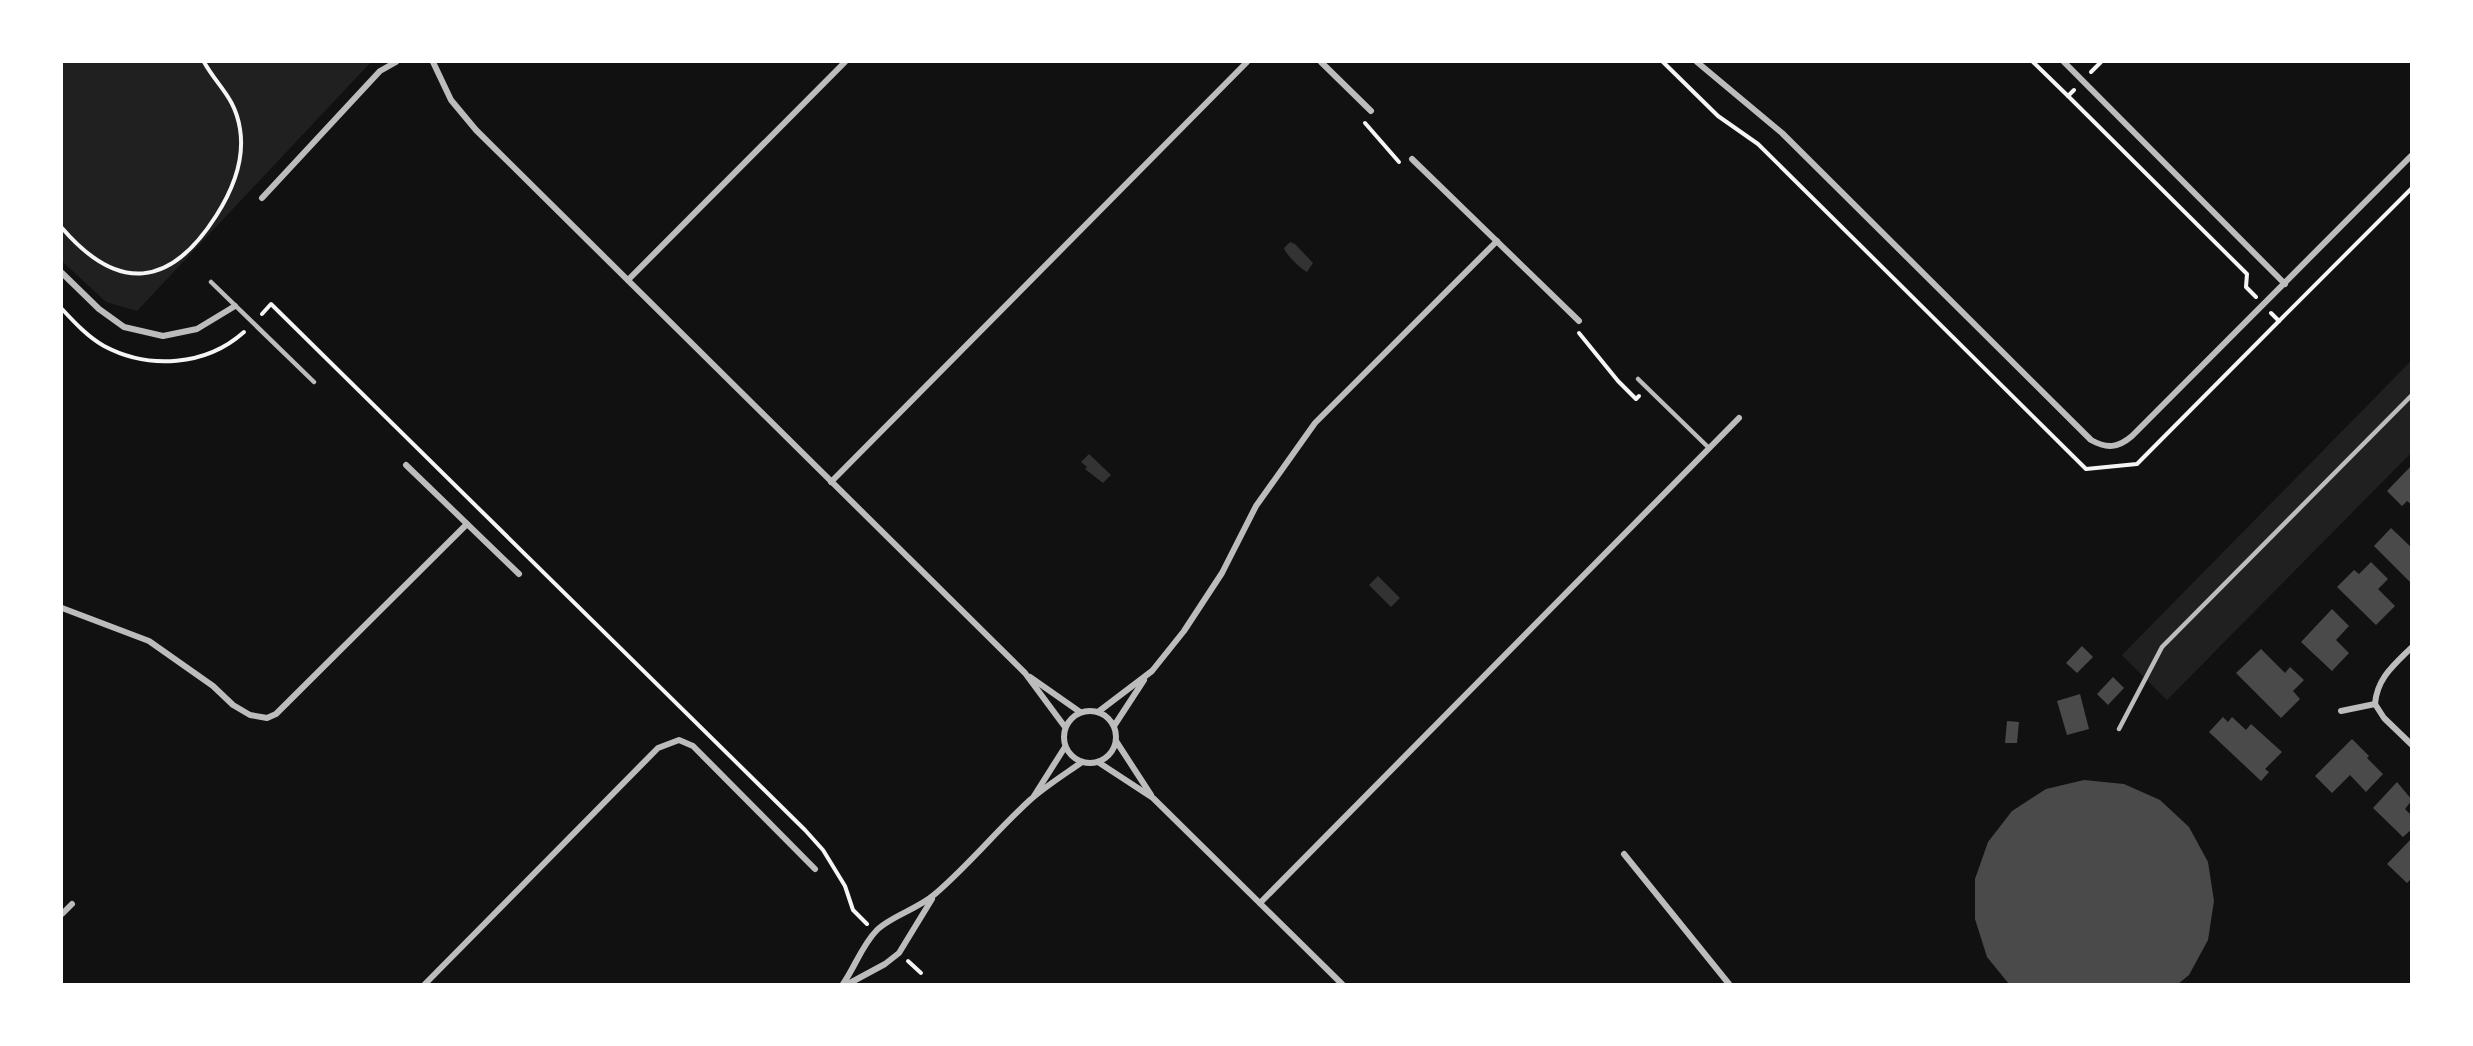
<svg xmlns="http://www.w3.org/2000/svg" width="2473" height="1046" font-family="Lato,sans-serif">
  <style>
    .green { fill: #202020 }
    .water { fill: #333 }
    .building { fill: #4a4a4a }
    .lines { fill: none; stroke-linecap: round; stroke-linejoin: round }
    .path { stroke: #f5f5f5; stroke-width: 4 }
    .service { stroke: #bcbcbc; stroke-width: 4.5 }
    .minor { stroke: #bcbcbc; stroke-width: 6 }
  </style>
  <rect width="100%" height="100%" fill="#111"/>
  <g class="green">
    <path d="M62,62H371L137,311L106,302L62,261Z"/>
    <path d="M2411,361V453L2167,700L2122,655Z"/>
  </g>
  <g class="water">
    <path d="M1290,242L1295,244L1313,263L1307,272C1301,269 1286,255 1284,248Z"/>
    <path d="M1089,454L1111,475L1103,483L1085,469L1087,467L1081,462Z"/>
    <path d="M1378,576L1400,598L1391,607L1369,585Z"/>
  </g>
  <g class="building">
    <path d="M2412,465V505L2407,501L2402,506L2387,491Z"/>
    <path d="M2391,528L2412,548V584L2374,546Z"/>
    <path d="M2371,562L2388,579L2378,589L2395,606L2376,625L2337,587L2354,570L2359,574Z"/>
    <path d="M2332,609L2349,626L2336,640L2349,653L2332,671L2301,642Z"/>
    <path d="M2082,646L2093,657L2077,673L2066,663Z"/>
    <path d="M2261,649L2285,673L2290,667L2304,680L2293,691L2300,699L2281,718L2236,673Z"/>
    <path d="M2113,677L2124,688L2108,705L2097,694Z"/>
    <path d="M2080,694L2089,729L2067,735L2057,701Z"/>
    <path d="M2223,717L2228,722L2232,717L2246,730L2251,724L2282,752L2265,769L2269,772L2261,781L2209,732Z"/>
    <path d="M2007,721L2019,722L2017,743H2005Z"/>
    <path d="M2352,739L2369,756L2367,758L2383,774L2366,792L2350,775L2332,793L2315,776Z"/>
    <path d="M2084,780L2124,784L2160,800L2189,827L2208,862L2214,901L2208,940L2189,975L2178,984H2009L1987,957L1975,919V879L1988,842L2012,811L2046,789Z"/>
    <path d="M2397,782L2412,800L2405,809L2412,816V829L2403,837L2373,808Z"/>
    <path d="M2412,838V878L2407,883L2387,864Z"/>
  </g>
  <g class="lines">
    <g class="path">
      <path d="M1663,62L1718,116L1758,144L2086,469L2137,464L2279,321"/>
      <path d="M2033,62L2068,96L2074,90"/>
      <path d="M2091,72L2101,62"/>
      <path d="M2068,96L2247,274L2246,287L2256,297"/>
      <path d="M1365,123L1399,162"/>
      <path d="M62,228C118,293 170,288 216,216C232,191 245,160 240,129C235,97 218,87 204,62"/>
      <path d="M62,309C74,322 88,337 104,346C149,370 206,366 244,332"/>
      <path d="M2271,313L2279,321L2412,188"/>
      <path d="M262,314L271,304L805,830L823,850L845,886L853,910L867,924"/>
      <path d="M1579,333L1618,381L1636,399L1639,396"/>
      <path d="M908,961L921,973"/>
    </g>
    <g class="service">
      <path d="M211,282L314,382"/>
      <path d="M1638,379L1709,448"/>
      <path d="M2119,729L2162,647L2412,395"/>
    </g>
    <g class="minor">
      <path d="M433,62L451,100L476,130L1025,673L1065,727"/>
      <path d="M1321,62L1371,111"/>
      <path d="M1697,62L1782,133L2091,440C2107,449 2118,448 2132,436L2412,155"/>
      <path d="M2064,62L2285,284"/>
      <path d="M1412,159L1579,321"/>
      <path d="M262,198L380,71L396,62"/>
      <path d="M62,273L99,309L124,327L163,336L197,329L235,306"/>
      <path d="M628,280L845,62"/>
      <path d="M406,465L519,574"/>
      <path d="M831,482L1247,62"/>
      <path d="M62,608L149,641L213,686L233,705L250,715L267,718L276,714L467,524"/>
      <path d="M1030,677L1080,712"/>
      <path d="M2375,704L2384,718L2412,745"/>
      <circle cx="1090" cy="737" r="26"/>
      <path d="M2341,711L2375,704C2377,678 2394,665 2412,647"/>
      <path d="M1098,712L1152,671L1184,631L1222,573L1256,506L1315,423L1497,241"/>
      <path d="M1114,726L1144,680"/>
      <path d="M1116,741L1151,795"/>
      <path d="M1098,762L1153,798L1342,984"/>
      <path d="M1034,796L1065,747"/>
      <path d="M1624,854L1729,984"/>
      <path d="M1260,903L1739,418"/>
      <path d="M62,914L72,904"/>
      <path d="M425,984L658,748L679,740L693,746L815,869"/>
      <path d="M843,984C855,967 862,945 877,930C891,916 918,909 935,894C969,865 997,830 1030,800C1046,786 1065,774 1082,762"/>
      <path d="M848,984L885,964L899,953L932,899"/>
    </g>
  </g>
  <rect width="2473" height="1046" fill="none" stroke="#ffffff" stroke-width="126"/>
</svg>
